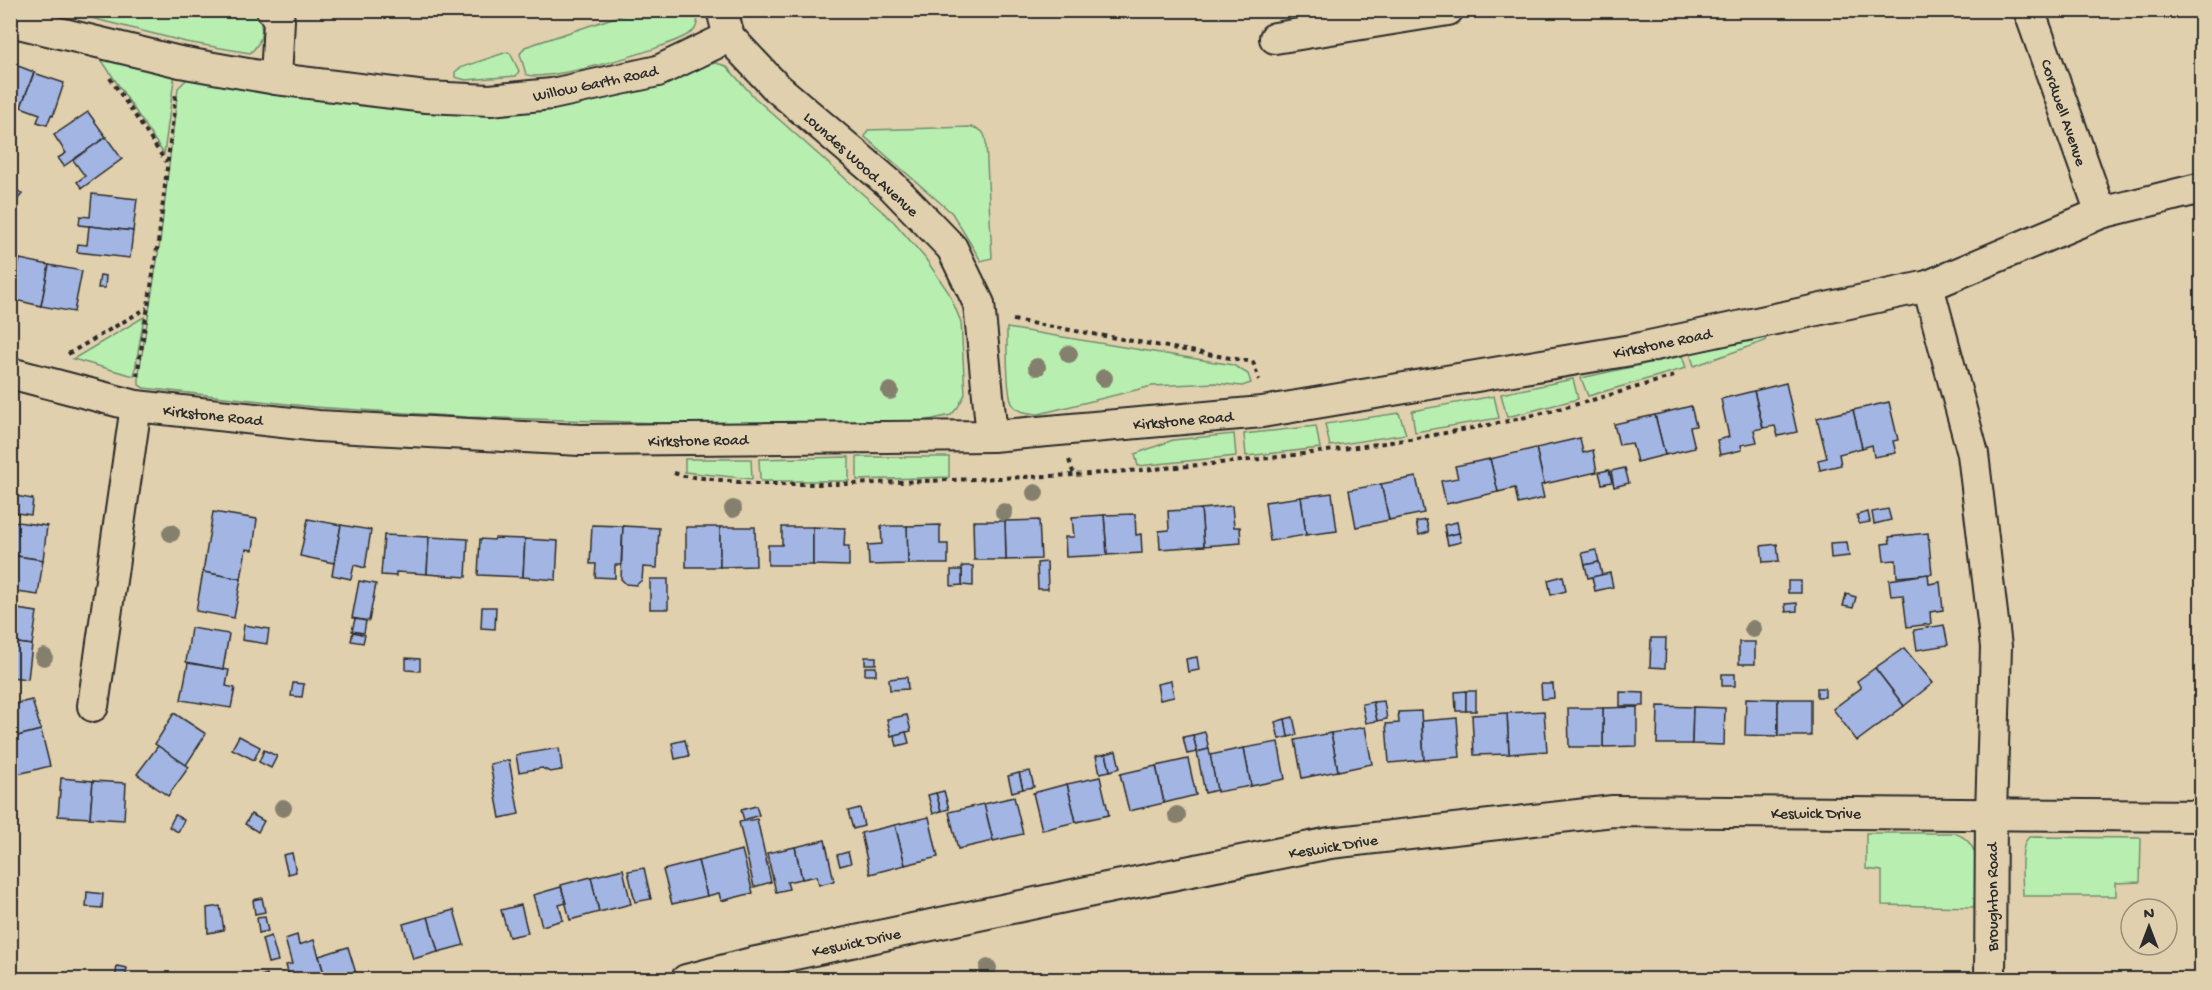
<svg xmlns="http://www.w3.org/2000/svg" width="2212" height="990" font-family="'Gochi Hand',sans-serif">
  <style>
    .green { fill: #b8efb1; stroke: #728d6e; stroke-width: 1.5 }
    .building { fill: #a2b5e3; stroke: #2b2b2b; stroke-width: 1.5 }
    .lines { fill: none; stroke-linecap: round; stroke-linejoin: round }
    .minor-casing { stroke: #2b2b2b; stroke-width: 34 }
    .path { stroke: #2b2b2b; stroke-width: 4; stroke-dasharray: 4.5 4.5; stroke-linecap: butt }
    .minor { stroke: #e1d0ad; stroke-width: 30 }
    .tree { fill: #85806d }
    .labels { text-anchor: middle; stroke-width: 4.5; stroke-linejoin: round; paint-order: stroke }
    .street-label { font-size: 16px; fill: #2b2b2b; stroke: #e1d0ad }
  </style>
  <rect width="100%" height="100%" fill="#e1d0ad"/>
  <filter id="ink" filterUnits="userSpaceOnUse"><feTurbulence type="fractalNoise" baseFrequency=".0167" numOctaves="2"/><feDisplacementMap in="SourceGraphic" scale="12" xChannelSelector="R" yChannelSelector="G"/><feConvolveMatrix kernelMatrix="1 2 1 2 8 2 1 2 1" color-interpolation-filters="sRGB"/></filter>
  <g filter="url(#ink)">
    <g class="green">
      <path d="M74,10L255,11C265,26 264,41 250,53L186,42L76,14Z"/>
      <path d="M634,11H697C698,16 698,23 695,29C684,45 540,85 526,74L520,54L525,47Z"/>
      <path d="M507,52L510,53L519,71L516,76L466,80L455,77V72L460,68Z"/>
      <path d="M99,56L175,72L164,154Z"/>
      <path d="M716,63L726,66L755,98L894,222L925,258L949,293L961,322L965,394L958,407L951,415L924,421L866,423H662L467,417L314,407L144,388L139,385V373L160,242L178,88L189,77L387,106L693,68Z"/>
      <path d="M972,127C982,130 985,132 986,143L992,258L981,261L952,213L865,137L868,130Z"/>
      <path d="M144,317L134,376L73,359Z"/>
      <path d="M1007,328L1233,365L1248,374L1251,383L1242,386L1215,383L1152,386L1039,414C1030,413 1019,413 1013,405C1006,397 1007,342 1007,328Z"/>
      <path d="M1766,338L1765,341L1694,366L1690,353Z"/>
      <path d="M1682,356L1686,368L1588,396L1581,378Z"/>
      <path d="M1573,379L1578,399L1507,417L1501,394Z"/>
      <path d="M1494,396L1499,418L1415,432L1412,411Z"/>
      <path d="M1399,413L1406,434L1330,446L1325,424Z"/>
      <path d="M1316,426L1320,448L1246,456L1244,434Z"/>
      <path d="M1234,434L1236,456L1138,466L1135,454L1173,440Z"/>
      <path d="M849,457V481H761L760,478L759,459Z"/>
      <path d="M857,457H949V477L857,480Z"/>
      <path d="M685,459H751L752,479L685,472Z"/>
      <path d="M1866,833H1954C1986,843 1976,880 1974,907L1882,905V871L1866,869Z"/>
      <path d="M2029,837L2141,838L2140,882L2116,883V896H2023C2023,881 2018,847 2029,837Z"/>
    </g>
    <g class="building">
      <path d="M10,63L34,72L21,107L10,103Z"/>
      <path d="M34,73L64,83L53,116L51,115L47,125L37,122L40,114L21,107Z"/>
      <path d="M88,112L106,137L64,166L58,158L66,153L54,135Z"/>
      <path d="M106,137L122,159L82,188L77,182L85,176L73,160Z"/>
      <path d="M16,189L22,194L13,205L10,203V196Z"/>
      <path d="M92,194L137,199L133,231L79,225L80,216L90,217Z"/>
      <path d="M89,226L133,231L130,258L77,252L78,244L87,245Z"/>
      <path d="M20,259L49,265L41,306L11,299Z"/>
      <path d="M49,265L82,271L74,312L41,306Z"/>
      <path d="M100,275L106,276L105,288H98Z"/>
      <path d="M1786,383L1797,432L1778,436L1775,426L1763,428L1754,391Z"/>
      <path d="M1754,391L1763,428L1754,430L1757,442L1741,445L1742,450L1720,455L1717,440L1729,437L1721,399Z"/>
      <path d="M1889,402L1898,440L1893,441L1896,453L1874,457L1872,445L1862,448L1853,410Z"/>
      <path d="M1691,406L1696,426L1690,427L1695,448L1665,455L1655,415Z"/>
      <path d="M1853,410L1862,448L1839,454L1841,465L1820,470L1818,460L1827,458L1817,418Z"/>
      <path d="M1655,415L1665,455L1637,462L1632,443L1619,445L1614,424Z"/>
      <path d="M1580,438L1583,453L1593,450L1597,472L1544,484L1536,448Z"/>
      <path d="M1536,448L1544,484L1541,485L1544,498L1518,504L1515,488L1498,492L1490,459Z"/>
      <path d="M1490,459L1498,492L1446,504L1441,481L1458,478L1455,466Z"/>
      <path d="M1625,468L1629,483L1614,487L1611,471Z"/>
      <path d="M1609,470L1612,482L1602,484L1599,472Z"/>
      <path d="M1416,477L1424,513L1389,520L1381,484Z"/>
      <path d="M1381,484L1389,520L1356,527L1349,490Z"/>
      <path d="M1332,493L1337,531L1306,535L1301,497Z"/>
      <path d="M10,495L33,499L31,515L10,512Z"/>
      <path d="M1301,497L1306,535L1270,541L1265,502Z"/>
      <path d="M1232,506L1234,527H1240L1241,543L1204,546L1201,509Z"/>
      <path d="M1201,509L1204,546L1160,549L1159,531L1169,530L1168,511Z"/>
      <path d="M1888,509L1891,520L1874,524L1872,512Z"/>
      <path d="M213,512L257,519L253,550L246,549L241,579L203,572Z"/>
      <path d="M1868,512L1870,522L1859,524L1857,515Z"/>
      <path d="M1135,514L1136,535L1141,534L1142,553L1107,555L1104,515Z"/>
      <path d="M1104,515L1107,555L1066,557L1065,537H1074L1072,517Z"/>
      <path d="M308,519L341,525L334,563L300,556Z"/>
      <path d="M1039,520L1041,559L1006,560L1005,521Z"/>
      <path d="M1426,520L1429,532L1419,535L1416,522Z"/>
      <path d="M10,521L47,526L43,560L10,555Z"/>
      <path d="M973,521H1005L1006,560H974Z"/>
      <path d="M1457,522L1459,533L1446,536L1444,525Z"/>
      <path d="M341,525L371,530L365,568L354,565L351,579L332,575Z"/>
      <path d="M592,525L623,526L621,565H615V578L595,577L596,564H590Z"/>
      <path d="M940,525V544H948V564H908L907,526Z"/>
      <path d="M623,526L659,528L657,568L643,567L642,580L636,585L626,584L621,579Z"/>
      <path d="M881,526H907L908,564L869,565L868,545L882,544Z"/>
      <rect x="686" y="527" width="34" height="40"/>
      <path d="M720,527H755L756,566L720,567Z"/>
      <path d="M782,527H813V565H768V545H782Z"/>
      <path d="M813,527L845,528L844,546H849V566L813,565Z"/>
      <path d="M1459,533L1461,542L1448,545L1446,536Z"/>
      <path d="M1928,533L1932,574L1897,577L1896,560L1884,561L1882,544L1890,543L1889,537Z"/>
      <path d="M384,535L429,537L427,574L396,572V576L381,575Z"/>
      <path d="M429,537L468,539L466,577L427,574Z"/>
      <path d="M495,538L525,539L523,577L478,575L480,539L494,540Z"/>
      <path d="M525,539L558,541L556,580L523,577Z"/>
      <path d="M1847,542L1849,556L1831,558L1830,543Z"/>
      <path d="M1777,544L1779,561L1763,562L1761,546Z"/>
      <path d="M1596,550L1599,562L1585,565L1582,553Z"/>
      <path d="M10,555L43,560L38,595L10,591Z"/>
      <path d="M1047,562L1048,589H1038L1037,563Z"/>
      <path d="M1599,562L1602,575L1588,578L1585,565Z"/>
      <path d="M962,566H973V586L962,585Z"/>
      <path d="M951,570H962V585L951,586Z"/>
      <path d="M203,572L241,579L234,618L196,611Z"/>
      <path d="M1610,573L1613,587L1595,591L1592,577Z"/>
      <path d="M1928,574L1929,584L1940,582L1943,610L1930,612L1931,624L1907,627L1903,595L1891,596L1889,580Z"/>
      <path d="M1563,576L1566,591L1551,595L1548,580Z"/>
      <rect x="650" y="579" width="18" height="30"/>
      <path d="M359,581L376,584L369,621L352,618Z"/>
      <rect x="1788" y="581" width="13" height="12"/>
      <path d="M1846,594L1856,597L1853,608L1843,606Z"/>
      <path d="M1797,603V611L1786,612L1785,604Z"/>
      <path d="M482,607H496L495,629L481,628Z"/>
      <path d="M10,608L37,612L32,645L10,642Z"/>
      <path d="M355,619L366,621L364,633L352,631Z"/>
      <path d="M244,625L269,629L267,644L242,640Z"/>
      <path d="M1944,625L1948,645L1917,650L1914,630Z"/>
      <path d="M191,628L229,634L223,669L186,662Z"/>
      <path d="M353,632L365,635L363,643L351,641Z"/>
      <path d="M1651,638H1666L1665,668L1650,667Z"/>
      <path d="M10,642L32,645L28,679L10,677Z"/>
      <rect x="1739" y="642" width="16" height="22"/>
      <path d="M1904,648L1933,683L1904,706L1875,668Z"/>
      <rect x="865" y="657" width="11" height="7"/>
      <path d="M1197,657L1199,670L1188,672L1186,659Z"/>
      <path d="M406,658L420,659V671L406,670Z"/>
      <path d="M188,663L229,670L226,686L235,688L231,708L181,700Z"/>
      <rect x="865" y="667" width="11" height="8"/>
      <path d="M1875,668L1904,706L1857,741L1833,709L1861,688L1857,681Z"/>
      <rect x="1722" y="674" width="13" height="12"/>
      <path d="M907,677L908,689L890,690L889,679Z"/>
      <path d="M1171,681L1174,697L1160,700L1157,684Z"/>
      <path d="M293,683L304,684L302,697L291,696Z"/>
      <path d="M1541,684H1553L1554,698L1542,699Z"/>
      <rect x="1817" y="688" width="8" height="9"/>
      <path d="M1466,691V711H1456L1455,692Z"/>
      <rect x="1466" y="691" width="10" height="20"/>
      <path d="M1620,692L1644,693V706H1620Z"/>
      <path d="M1746,698L1778,699V736L1745,735Z"/>
      <rect x="1778" y="699" width="33" height="37"/>
      <path d="M32,700L41,730L10,738V705Z"/>
      <path d="M1384,701L1387,719L1377,721L1373,702Z"/>
      <path d="M1373,702L1377,721L1366,723L1362,704Z"/>
      <path d="M1658,706L1693,707L1692,744H1657Z"/>
      <path d="M1637,707V746L1603,747V708Z"/>
      <path d="M1693,707L1725,708L1724,745L1692,744Z"/>
      <path d="M1568,708H1603V747H1569Z"/>
      <path d="M1421,711L1424,760L1389,763L1386,724L1399,723L1398,712Z"/>
      <path d="M1544,711L1547,751L1509,754L1507,713Z"/>
      <path d="M174,713L206,734L186,765L155,744Z"/>
      <path d="M1507,713L1509,754L1474,755L1472,715Z"/>
      <path d="M907,715L911,731L891,736L887,719Z"/>
      <path d="M1293,717L1297,735L1288,737L1285,719Z"/>
      <path d="M1457,718L1460,757L1424,760L1422,721Z"/>
      <path d="M1285,719L1288,737L1279,739L1275,722Z"/>
      <path d="M1365,727L1372,764L1338,771L1331,733Z"/>
      <path d="M41,730L50,766L10,776V738Z"/>
      <path d="M906,732L909,743L897,746L894,735Z"/>
      <path d="M1205,732L1209,749L1197,752L1193,735Z"/>
      <path d="M1331,733L1338,771L1302,778L1295,740Z"/>
      <path d="M1193,735L1197,752L1187,754L1183,737Z"/>
      <path d="M239,736L260,747L254,760L232,749Z"/>
      <path d="M685,740L689,756L675,759L672,743Z"/>
      <path d="M1278,742L1285,779L1251,786L1244,748Z"/>
      <path d="M158,746L189,767L168,796L137,774Z"/>
      <path d="M559,748L562,770L550,772L542,768L519,772L516,755Z"/>
      <path d="M1244,748L1251,786L1217,792L1210,755Z"/>
      <path d="M1209,749L1217,790L1205,793L1197,752Z"/>
      <path d="M264,750L277,756L271,768L259,762Z"/>
      <path d="M1116,751L1120,768L1110,771L1106,754Z"/>
      <path d="M1106,754L1110,771L1100,773L1096,756Z"/>
      <path d="M1188,759L1196,795L1164,803L1156,766Z"/>
      <path d="M509,760L519,814L500,818L490,764Z"/>
      <path d="M1156,766L1164,803L1129,811L1120,774Z"/>
      <path d="M1030,771L1034,787L1023,789L1019,773Z"/>
      <path d="M1019,773L1023,789L1012,792L1008,776Z"/>
      <path d="M1100,777L1109,815L1076,822L1067,784Z"/>
      <path d="M61,778L93,781L90,818L58,816Z"/>
      <path d="M93,781L126,783L124,820L90,818Z"/>
      <path d="M1067,784L1076,822L1042,830L1033,793Z"/>
      <path d="M944,791L949,809L941,811L936,793Z"/>
      <path d="M936,793L941,811L933,814L928,795Z"/>
      <path d="M1014,797L1023,834L993,841L984,804Z"/>
      <path d="M984,804L993,841L958,849L949,812Z"/>
      <path d="M756,806L759,815L744,820L741,810Z"/>
      <path d="M860,808L864,826L853,829L848,811Z"/>
      <path d="M251,814L264,821L258,832L245,824Z"/>
      <path d="M175,815L184,820L178,832L169,827Z"/>
      <path d="M929,817L938,857L905,865L895,825Z"/>
      <path d="M757,819L771,882L754,887L739,822Z"/>
      <path d="M895,825L905,865L870,874L861,833Z"/>
      <path d="M825,840L834,881L819,885L817,876L802,879L795,847Z"/>
      <path d="M795,847L802,879L787,882L789,889L776,892L767,853Z"/>
      <path d="M742,850L753,893L721,901L719,893L707,896L698,861Z"/>
      <path d="M848,852L851,863L840,866L837,855Z"/>
      <path d="M292,853L296,872L288,874L283,855Z"/>
      <path d="M698,861L707,896L672,904L663,870Z"/>
      <path d="M644,868L651,899L635,902L628,871Z"/>
      <path d="M623,869L631,904L599,912L591,877Z"/>
      <path d="M591,877L599,912L570,920L561,885Z"/>
      <path d="M561,887L566,903L559,905L563,920L542,926L533,895Z"/>
      <path d="M87,892L103,894L102,908L86,907Z"/>
      <path d="M262,898L265,912L255,914L253,900Z"/>
      <path d="M521,905L528,933L509,937L501,910Z"/>
      <path d="M220,906L224,930L208,933L207,908Z"/>
      <path d="M454,910L464,945L438,952L428,917Z"/>
      <path d="M265,917L268,931L259,933L257,918Z"/>
      <path d="M428,917L438,952L413,959L403,924Z"/>
      <path d="M297,935L299,945L314,940L326,980H290L286,965L292,964L285,939Z"/>
      <path d="M271,936L278,961L268,963L262,939Z"/>
      <path d="M348,947L358,980H326L319,956Z"/>
      <path d="M117,966L127,968L125,980H115Z"/>
      <path d="M267,974L269,980H249Z"/>
      <path d="M186,975L195,976L194,980H185Z"/>
    </g>
    <g class="lines">
      <defs>
        <g id="minor">
          <path d="M272,10L279,20L276,79"/>
          <path d="M722,10L729,37L775,86L891,185L952,248L979,304L992,436"/>
          <path d="M2029,10L2101,213"/>
          <path d="M10,21L180,62L276,79L426,97L490,100L552,94L658,71L729,37"/>
          <path d="M1275,38L1448,10"/>
          <path d="M1928,286L1973,454L1996,647L1991,814L1990,980"/>
          <path d="M10,373L136,406L318,426L580,440L992,436L1262,412L1631,350L1928,286L2101,213L2202,188"/>
          <path d="M93,706L136,406"/>
          <path d="M686,980L752,963L1092,891L1330,843L1613,811L2202,816"/>
        </g>
      </defs>
      <use href="#minor" class="minor-casing"/>
      <g class="path">
        <path d="M110,78L166,162"/>
        <path d="M1013,320L1253,362L1259,380"/>
        <path d="M68,354L147,308"/>
        <path d="M137,376L159,236L176,92"/>
        <path d="M1069,460L1074,475C1218,465 1361,451 1503,422C1561,410 1617,393 1674,376"/>
        <path d="M674,473L684,476L757,484H851L1074,475"/>
      </g>
      <use href="#minor" class="minor"/>
    </g>
    <g class="tree">
      <circle cx="1069" cy="354" r="9"/>
      <circle cx="1037" cy="367" r="9"/>
      <circle cx="1104" cy="378" r="9"/>
      <circle cx="890" cy="391" r="9"/>
      <circle cx="1035" cy="493" r="9"/>
      <circle cx="733" cy="509" r="9"/>
      <circle cx="1004" cy="512" r="9"/>
      <circle cx="171" cy="533" r="9"/>
      <circle cx="1753" cy="629" r="9"/>
      <circle cx="44" cy="657" r="9"/>
      <circle cx="283" cy="808" r="9"/>
      <circle cx="1177" cy="815" r="9"/>
      <circle cx="988" cy="968" r="9"/>
    </g>
  </g>
  <g class="labels">
    <g class="street-label">
      <text transform="translate(595 82) rotate(-12)" y="6">Willow Garth Road</text>
      <text transform="translate(2065 112) rotate(71)" y="6">Cordwell Avenue</text>
      <text transform="translate(862 163) rotate(42)" y="6">Loundes Wood Avenue</text>
      <text transform="translate(1662 342) rotate(-12)" y="6">Kirkstone Road</text>
      <text transform="translate(213 414) rotate(6)" y="6">Kirkstone Road</text>
      <text transform="translate(1183 419) rotate(-5)" y="6">Kirkstone Road</text>
      <text transform="translate(698 439) rotate(-1)" y="6">Kirkstone Road</text>
      <text x="1816" y="818">Keswick Drive</text>
      <text transform="translate(1333 845) rotate(-9)" y="6">Keswick Drive</text>
      <text transform="translate(1991 897) rotate(-90)" y="6">Broughton Road</text>
      <text transform="translate(856 941) rotate(-12)" y="6">Keswick Drive</text>
    </g>
  </g>
  <rect width="2212" height="990" fill="none" stroke="#e1d0ad" stroke-width="36"/>
  <rect x="18" y="18" width="2176" height="954" fill="none" stroke="#2b2b2b" stroke-width="2" filter="url(#ink)"/>
  <g transform="translate(2149 927)"><circle r="28" fill="#e1d0ad" stroke="#988e79" stroke-width="1.5"/>
  <path d="M0-4.5L10 22L0 15L-10 22Z" fill="#2b2b2b"/>
  <text y="-9" font-size="16" font-weight="bold" text-anchor="middle" fill="#2b2b2b">N</text>
  </g>
</svg>
